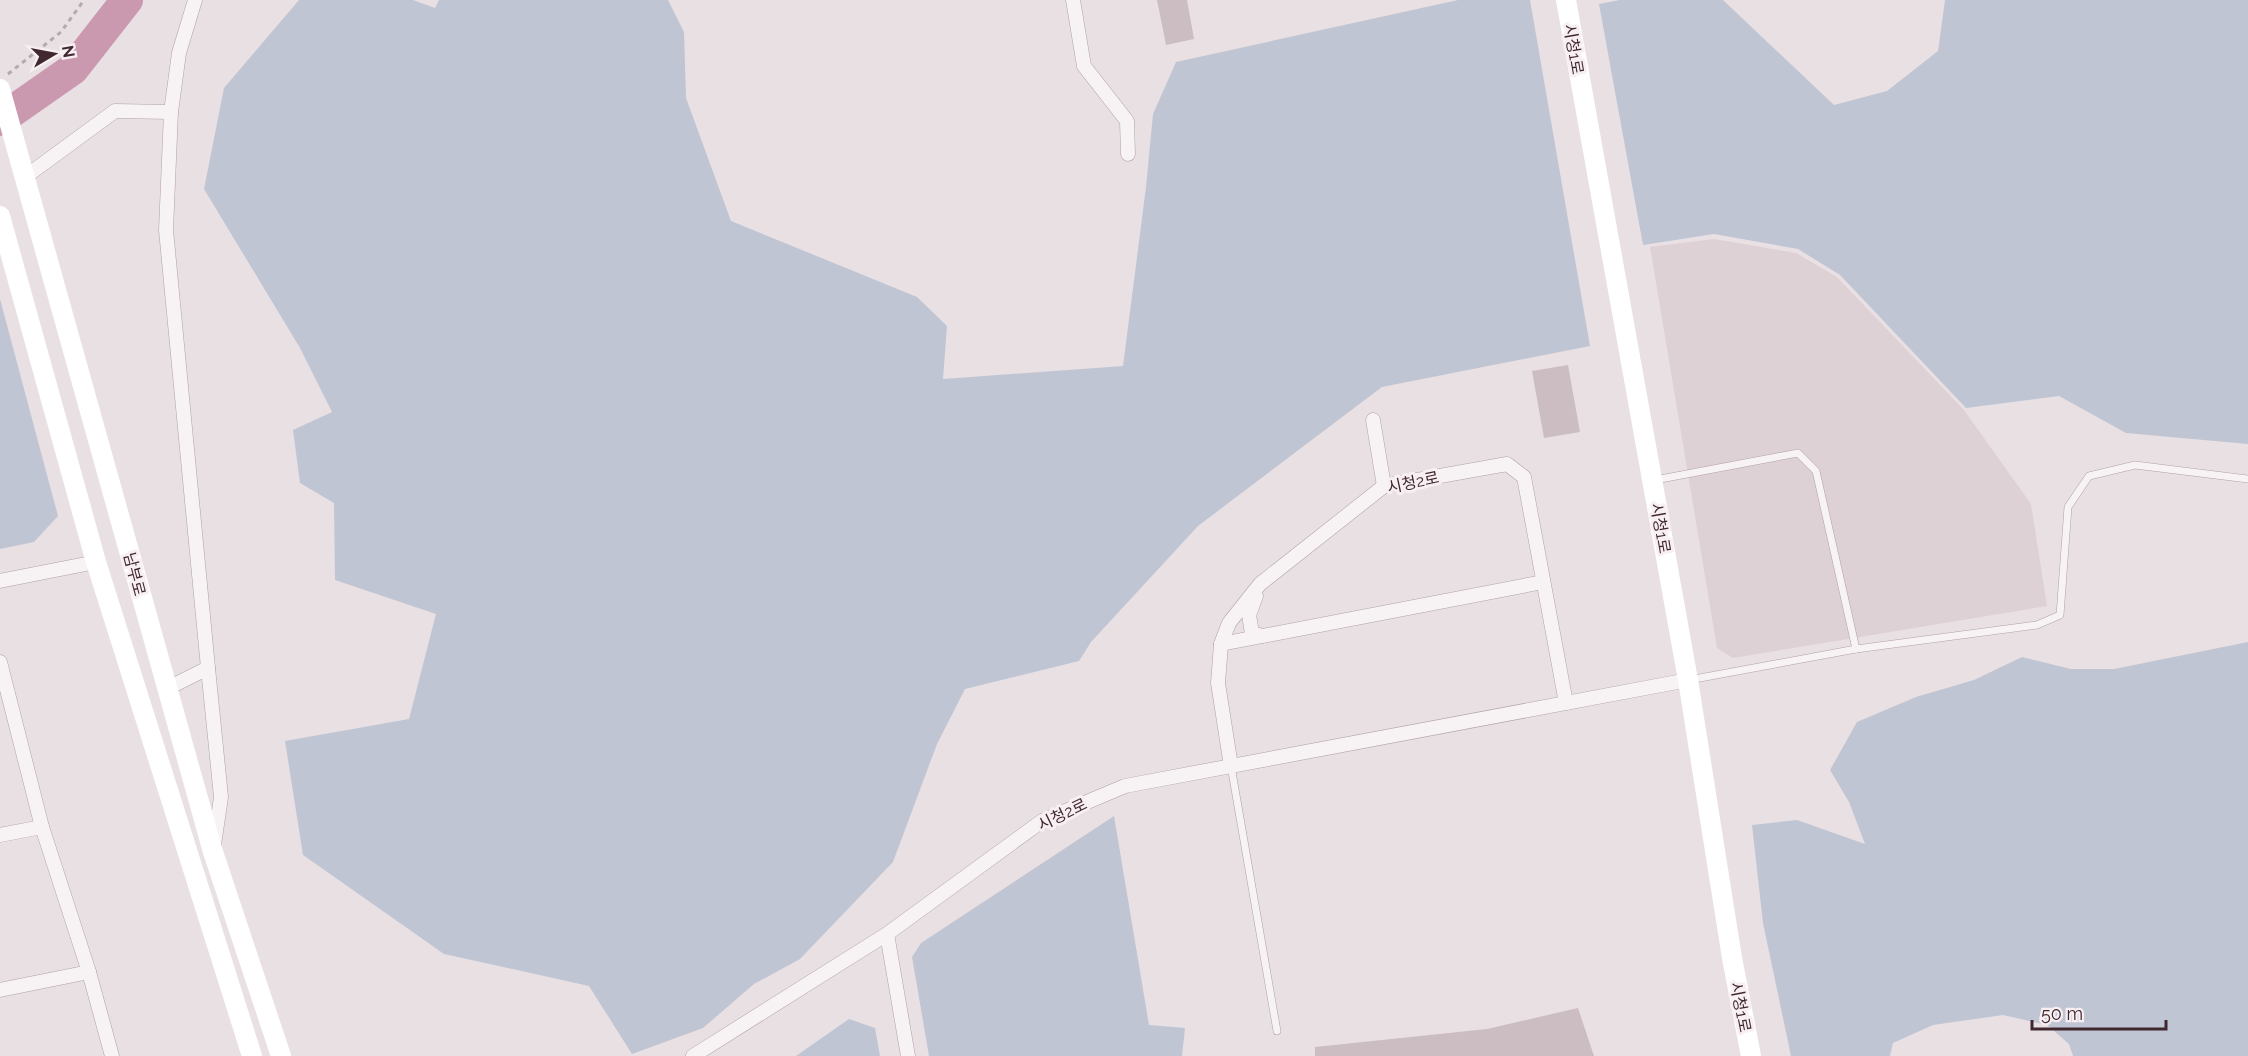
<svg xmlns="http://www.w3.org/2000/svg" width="2248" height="1056" font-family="Raleway,'Noto Sans KR',sans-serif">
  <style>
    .built { fill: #ded1d6 }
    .green { fill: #c0c5d3 }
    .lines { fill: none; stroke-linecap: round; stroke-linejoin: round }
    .river { stroke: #ca99b0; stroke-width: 32 }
    .building { fill: #ccbdc2 }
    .lane-casing { stroke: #b0a1a6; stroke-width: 8 }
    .street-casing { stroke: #b0a1a6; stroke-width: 15 }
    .path { stroke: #b5a9ad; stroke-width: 3; stroke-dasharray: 4.5 4.5; stroke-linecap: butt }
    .lane { stroke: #f7f2f4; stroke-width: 7 }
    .street { stroke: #f7f2f4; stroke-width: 14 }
    .secondary { stroke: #fff; stroke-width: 20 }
    .labels { text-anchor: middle; stroke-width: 6; stroke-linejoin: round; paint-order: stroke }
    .street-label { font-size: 16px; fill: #412830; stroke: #f7eff2 }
  </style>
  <rect width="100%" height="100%" fill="#e9e0e3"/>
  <path class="built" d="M1714,239L1796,253L1837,277L1964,410L2031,504L2047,606L1733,658L1717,648L1650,247Z"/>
  <g class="green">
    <path d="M299,0H413L435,8L439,0H668L684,32L686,98L731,221L917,297L947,326L943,379L1123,366L1146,187L1153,114L1176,62L1458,0H1530L1590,346L1382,387L1198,526L1091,642L1079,661L965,689L937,744L893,862L800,959L754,984L703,1028L632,1054L589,986L444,954L303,855L285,741L409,719L436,614L335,580L334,503L300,483L293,430L332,412L300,348L204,189L224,88Z"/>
    <path d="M1620,0H1723L1834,105L1887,91L1938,51L1945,0H2248V444L2126,433L2059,396L1966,408L1840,275L1798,249L1714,234L1643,245L1599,4Z"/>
    <path d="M0,299L58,516L34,542L0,549Z"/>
    <path d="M2248,642V1056H2073L2069,1044L2047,1025L2003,1015L1933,1025L1893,1043L1890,1056H1791L1763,923L1752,825L1797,820L1865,844L1849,802L1830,770L1857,722L1916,697L1974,680L2022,657L2071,669H2114Z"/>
    <path d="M1114,816L1149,1025L1185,1028L1182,1056H929L912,957L921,943Z"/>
    <path d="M849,1019L875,1028L880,1056H796Z"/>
  </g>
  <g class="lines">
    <path class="river" d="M0,120L73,69L127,0"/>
  </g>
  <g class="building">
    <path d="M1157,0H1187L1194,39L1166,45Z"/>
    <path d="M1568,365L1580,432L1544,438L1532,371Z"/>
    <path d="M1578,1008L1594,1056H1315V1047L1487,1029Z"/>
  </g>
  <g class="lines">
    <defs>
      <g id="lane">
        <path d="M1655,480L1798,453L1816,471L1856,649"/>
        <path d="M1689,680L1856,649L2037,625L2060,615L2068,507L2089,476L2135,465L2248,479"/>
        <path d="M1231,766L1277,1031"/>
      </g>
      <g id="street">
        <path d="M1073,0L1084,66L1127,121L1128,154"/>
        <path d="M25,177L115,111L171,112"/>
        <path d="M1373,420L1384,486"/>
        <path d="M0,581L96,562"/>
        <path d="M1256,596L1249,615L1252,633L1262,636"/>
        <path d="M1221,644L1543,582"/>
        <path d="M0,662L42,827L89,972L112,1056"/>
        <path d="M208,668L221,797L214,845"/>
        <path d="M166,689L208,668L166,230L171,112L179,53L195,0"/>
        <path d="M1231,766L1218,683L1221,644L1229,623L1260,584L1384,486L1507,464L1524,477L1566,703"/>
        <path d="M0,835L42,827"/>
        <path d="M887,934L908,1056"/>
        <path d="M0,990L89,972"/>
        <path d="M693,1056L887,934L1042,821L1125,786L1688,680"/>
      </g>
    </defs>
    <use href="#lane" class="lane-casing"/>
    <use href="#street" class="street-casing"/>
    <path class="path" d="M8,74L61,32L84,0"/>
    <use href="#lane" class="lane"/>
    <use href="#street" class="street"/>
    <g class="secondary">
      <path d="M1566,0L1688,680L1732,958L1751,1056"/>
      <path d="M0,89L213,852L281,1056"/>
      <path d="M0,216L96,562L252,1056"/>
    </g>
  </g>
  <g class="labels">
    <g class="street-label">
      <text transform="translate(1574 49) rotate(80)" y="6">시청1로</text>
      <text transform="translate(1413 482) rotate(-12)" y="6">시청2로</text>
      <text transform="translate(1661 528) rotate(80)" y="6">시청1로</text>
      <text transform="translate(135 574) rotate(75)" y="6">남부로</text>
      <text transform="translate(1062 814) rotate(-26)" y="6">시청2로</text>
      <text transform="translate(1741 1007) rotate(79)" y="6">시청1로</text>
    </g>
  </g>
  <g transform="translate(54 54) rotate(80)" stroke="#f7eff2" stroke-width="4.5" paint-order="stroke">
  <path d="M0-4.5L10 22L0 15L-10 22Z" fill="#412830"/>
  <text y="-9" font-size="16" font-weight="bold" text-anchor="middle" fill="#412830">N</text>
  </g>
  <path d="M2032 1020v9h134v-9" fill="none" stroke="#412830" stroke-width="3"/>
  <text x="2041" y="1020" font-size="18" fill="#412830" stroke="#f7eff2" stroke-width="4.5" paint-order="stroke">50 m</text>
</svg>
